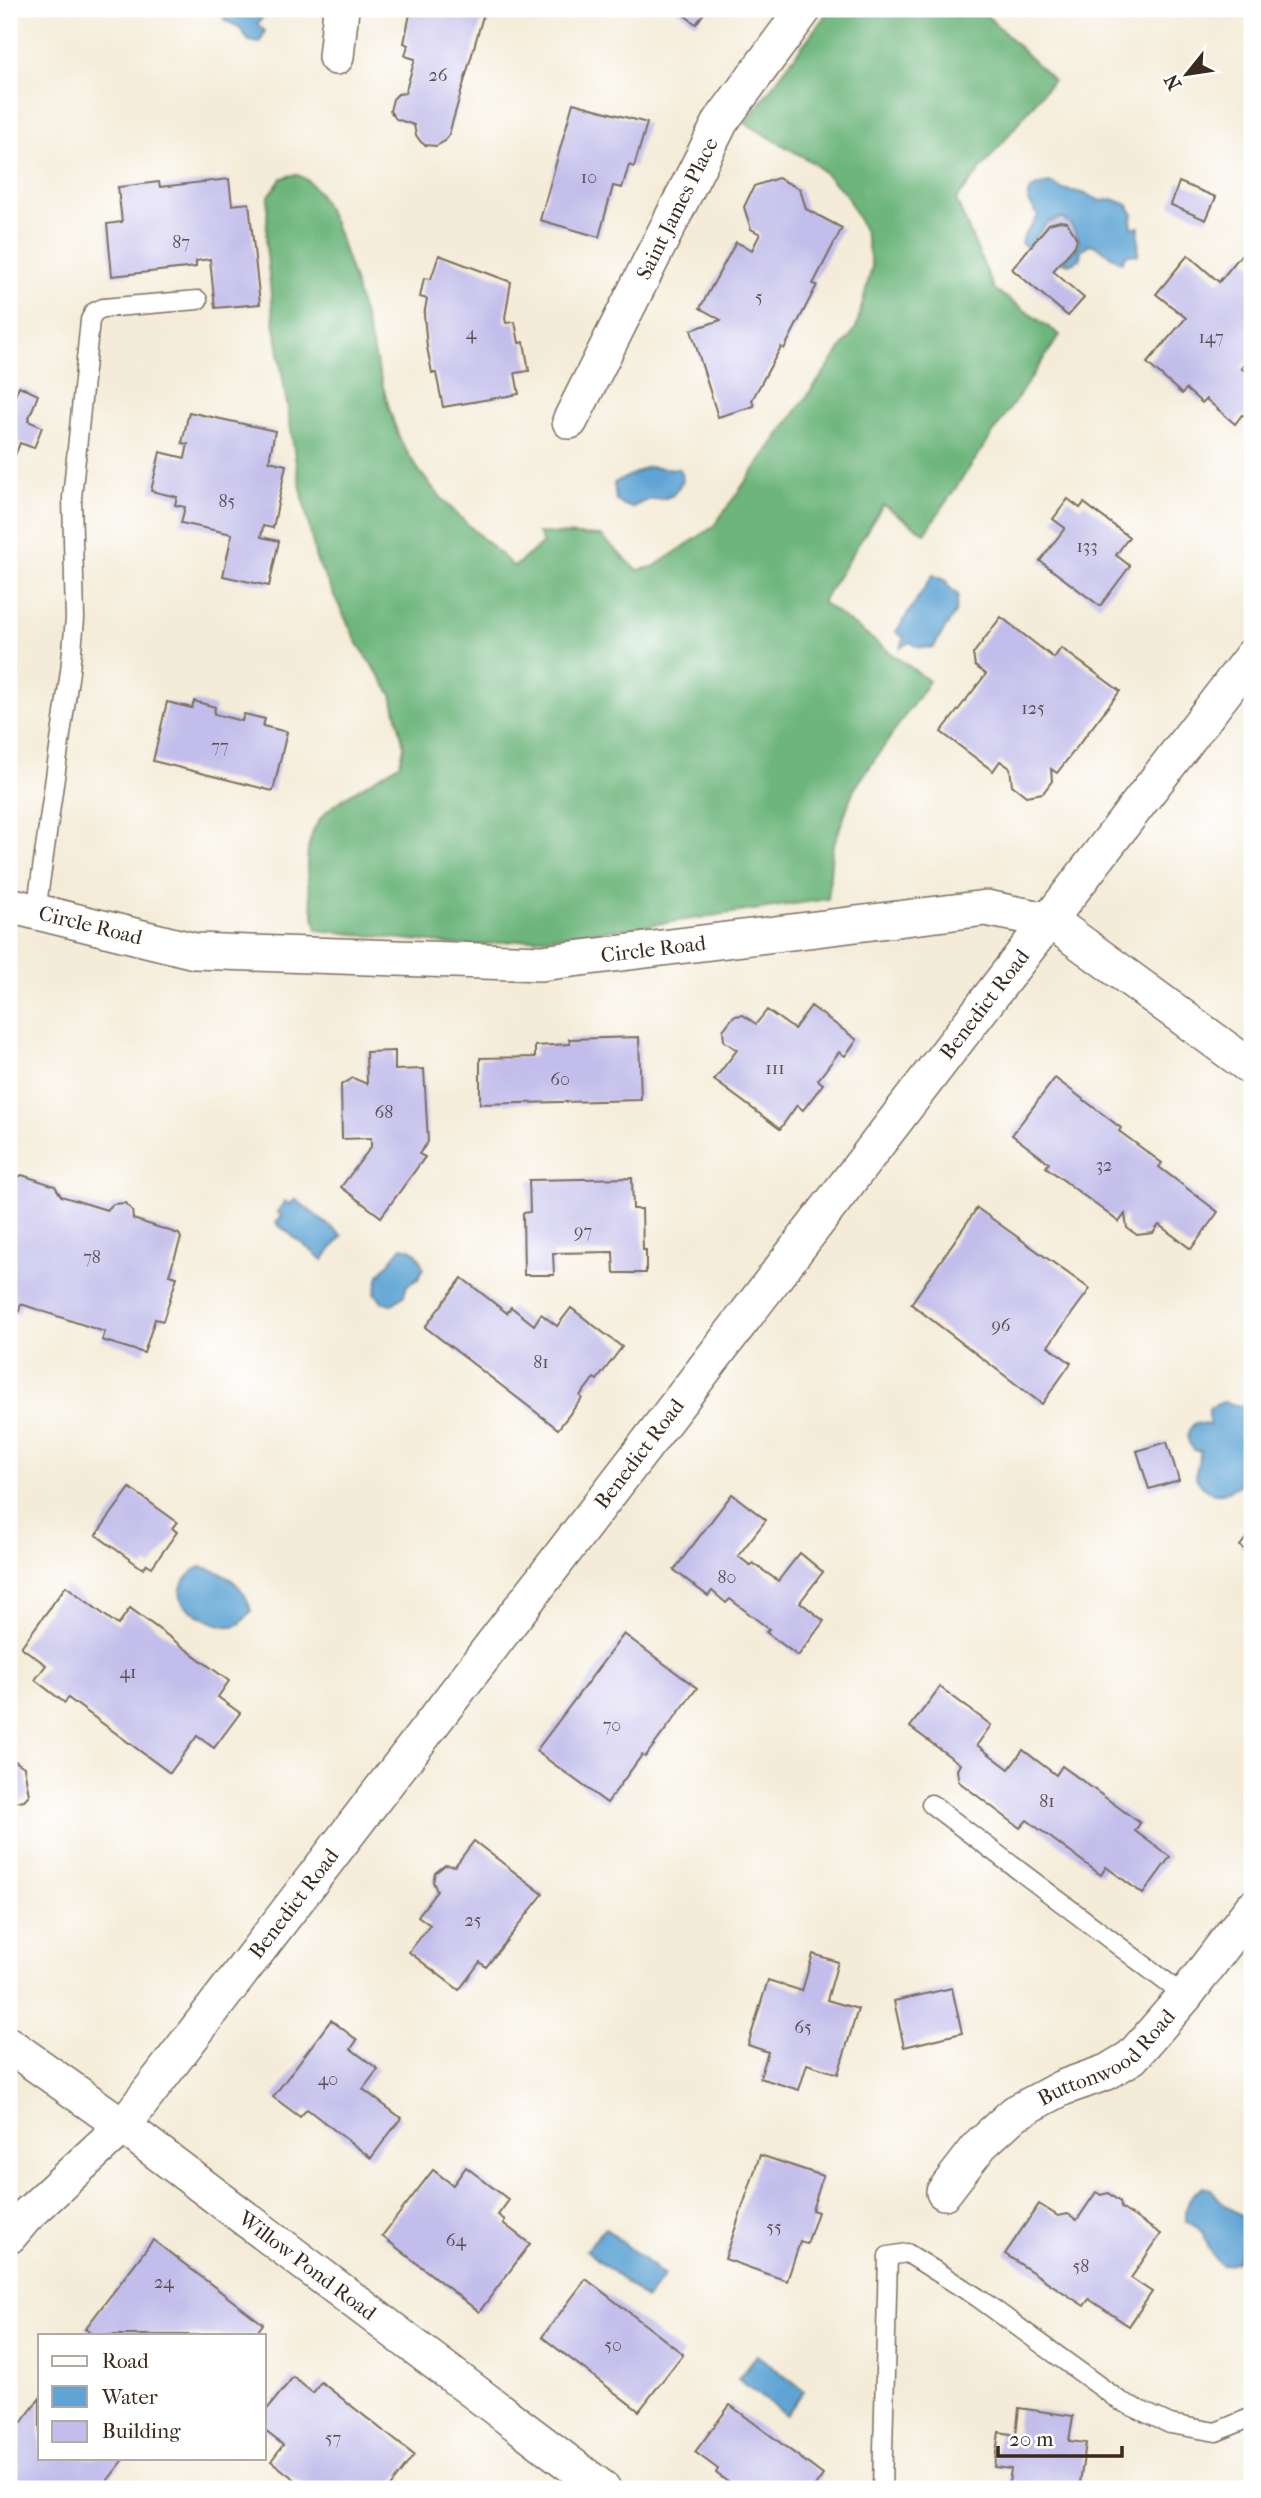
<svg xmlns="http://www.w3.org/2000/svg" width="1261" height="2498" font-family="'IM FELL French Canon',serif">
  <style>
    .forest { fill: #6db57b; stroke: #54704c; stroke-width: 2 }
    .water { fill: #5fa4d4; stroke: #4d6779; stroke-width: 2 }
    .building { fill: #c2bdea }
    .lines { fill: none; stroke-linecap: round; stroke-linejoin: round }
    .service-casing { stroke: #7c6e5f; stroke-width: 21 }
    .minor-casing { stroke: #7c6e5f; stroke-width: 38 }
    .service { stroke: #fff; stroke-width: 18 }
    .minor { stroke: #fff; stroke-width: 35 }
    .labels { text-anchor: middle; stroke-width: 6; stroke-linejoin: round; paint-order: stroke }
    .number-label { font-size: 18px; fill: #5d4f51 }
    .street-label { font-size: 21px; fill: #3b2a1e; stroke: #fff }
  </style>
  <rect width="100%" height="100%" fill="#fff"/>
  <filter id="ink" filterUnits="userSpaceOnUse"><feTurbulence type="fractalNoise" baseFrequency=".0143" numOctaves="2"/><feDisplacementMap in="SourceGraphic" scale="14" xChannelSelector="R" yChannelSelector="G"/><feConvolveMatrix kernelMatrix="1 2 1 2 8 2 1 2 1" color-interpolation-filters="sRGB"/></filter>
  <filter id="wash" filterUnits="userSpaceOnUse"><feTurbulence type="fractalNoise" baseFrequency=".00686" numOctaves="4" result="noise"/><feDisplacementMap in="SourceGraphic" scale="28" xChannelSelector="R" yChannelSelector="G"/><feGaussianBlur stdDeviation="1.57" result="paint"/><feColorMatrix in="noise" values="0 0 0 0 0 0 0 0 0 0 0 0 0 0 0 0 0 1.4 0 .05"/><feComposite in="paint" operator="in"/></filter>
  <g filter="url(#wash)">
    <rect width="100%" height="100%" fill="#f4ecd8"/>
    <path class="forest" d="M830,9H980L1053,80L956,200L994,289L1060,335L925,533L883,505L822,602L929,681L853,791L832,850L828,899L630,928L469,946L317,930C310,895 297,852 320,819C331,802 381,777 400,763L404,747L392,695L357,642L316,559L297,469L273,314L266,245L268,197L282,178C286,177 293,174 297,175C345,185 378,400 403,445C429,494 474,530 514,567L543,543L538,533L601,536L637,570L653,567L713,527L856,328L872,267L865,232L845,193L815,164L745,123Z"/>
    <g class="water">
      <path d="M216,9H260L263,17L257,24L265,31L260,43L249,41L239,27L224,20L223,10Z"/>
      <path d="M1052,183L1062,189L1083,193L1101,201L1113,199L1128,205L1133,214L1131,220L1132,227H1139L1138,255L1126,254L1122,262C1109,258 1104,247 1090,244L1081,250L1080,259L1069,264L1062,262L1075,250L1079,240L1071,225L1062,218L1047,223L1027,248L1021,243C1023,232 1034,226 1038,215C1035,211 1029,203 1028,199C1025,186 1044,184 1052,183Z"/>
      <path d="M647,467L680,469L683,481L673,495L666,498L648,500L631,508L616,501L614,483Z"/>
      <path d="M933,575L946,581L949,587L958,595L956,611L933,648L918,647L910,642L901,648L904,638L896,632Z"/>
      <path d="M295,1199L342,1236L323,1260L276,1223L282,1216L277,1212L285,1201L290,1205Z"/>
      <path d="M402,1247C416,1249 419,1254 423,1268L418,1279L407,1285L404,1296L391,1305L382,1302L375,1293L379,1275Z"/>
      <path d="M1223,1402L1249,1408C1259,1422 1248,1438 1246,1453C1245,1463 1245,1472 1243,1482C1224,1497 1208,1499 1195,1476L1201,1451L1194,1450C1185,1439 1185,1433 1195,1423L1209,1425V1408Z"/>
      <path d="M201,1567C226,1571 245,1586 251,1611C247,1615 244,1621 239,1624C225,1632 198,1616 187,1607C172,1593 186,1572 201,1567Z"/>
      <path d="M1203,2187L1211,2189L1224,2205L1244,2217C1245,2225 1241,2252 1238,2259C1234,2264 1228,2264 1222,2265C1202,2252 1214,2231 1186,2222C1185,2208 1189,2192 1203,2187Z"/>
      <path d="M605,2228L664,2276L646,2299L586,2250Z"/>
      <path d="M757,2355L804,2391L786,2415L738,2379Z"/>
    </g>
    <g id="blocks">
      <g class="building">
        <path d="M411,9H485L449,134L445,141L436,146L425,145L421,142L416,135L414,125L396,119L390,111L393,99L398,94L405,93L415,59L405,56L408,45L404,43Z"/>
        <path d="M676,9H707L696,24Z"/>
        <path d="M573,103L647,123L634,167L629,165L622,188L613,186L599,237L540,220Z"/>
        <path d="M778,178L800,189L806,209L842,228L813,284L817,285L784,349L781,347L752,400L754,406L718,417L691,330L721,320L700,308L736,242L752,250L760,234L751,229L744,207L754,186Z"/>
        <path d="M229,179L232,205L249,203L260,304L215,308L210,259L196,261V267L112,276L107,224L122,222L118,187L159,182L160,187Z"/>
        <path d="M1179,182L1216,197L1206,220L1171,205Z"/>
        <path d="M1060,221L1067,222L1077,239L1075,246L1053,271L1084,298L1068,316L1012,269L1049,224Z"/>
        <path d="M439,255L511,282L505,318L506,323L515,322L519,343L524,342L529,371L515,373L519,394L443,407L436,373H432L427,347L424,315L427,299L420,297L424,278L431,279Z"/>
        <path d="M1188,255L1219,282L1241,255L1252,265V356L1241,368L1252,376V418L1242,415L1235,424L1206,399L1202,403L1186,389L1182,394L1147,363L1186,318L1156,294Z"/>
        <path d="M19,386L38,395L28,421L42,427L34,448L20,443L11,465L9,464V411Z"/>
        <path d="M189,412L275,431L269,461L286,465L273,528L263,526L261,537L279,541L269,586L223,576L232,534L181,523L185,507L175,505L177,497L151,491L160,452L185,458L188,444L182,443Z"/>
        <path d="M1068,499L1080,508L1084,503L1129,537L1116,555L1130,566L1100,606L1040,561L1065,528L1053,519Z"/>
        <path d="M1001,617L1054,658L1061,648L1120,691L1057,773L1051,769L1052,781L1043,793L1026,796L1012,785L1010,768L1000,761L993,771L941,732L986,674L975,666L973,654Z"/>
        <path d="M194,701L215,707L214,714L242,721L244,714L265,719L263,726L287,732L273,791L153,761L167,702L192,708Z"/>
        <path d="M811,1006L857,1040L845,1056L839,1052L818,1080L823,1084L803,1110L797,1105L780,1129L714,1080L737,1050L724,1041L723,1030L734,1016L743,1015L756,1024L767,1010L794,1029Z"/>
        <path d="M639,1037L641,1100L480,1104V1058L535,1057V1046L570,1044L569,1039Z"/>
        <path d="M395,1051V1070L424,1069L428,1142L419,1154L425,1157L381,1217L341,1187L371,1147V1138L342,1139L341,1085L353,1078L367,1084L366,1052Z"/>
        <path d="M1055,1078L1121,1128L1119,1131L1162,1163L1159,1167L1218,1212L1191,1249L1159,1225L1153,1233L1137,1235L1127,1228L1125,1214L1119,1222L1046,1167L1049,1163L1012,1135Z"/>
        <path d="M22,1175L55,1186L61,1196L107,1210L113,1204L125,1203L132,1210L133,1219L179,1234L181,1238L169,1275L177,1277L163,1321L155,1319L144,1353L102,1340L105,1332L21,1304L18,1314L9,1311V1181Z"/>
        <path d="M632,1178L633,1209H642L643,1250H646V1273H614L613,1252L553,1253L554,1275H524L523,1213L530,1212L529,1180Z"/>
        <path d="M977,1208L1090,1289L1048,1346L1071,1363L1042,1404L911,1304Z"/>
        <path d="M462,1278L507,1313L511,1307L534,1325L541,1314L557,1326L571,1308L622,1347L597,1380L594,1378L580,1396L582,1398L558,1429L425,1327Z"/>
        <path d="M1167,1442L1179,1480L1149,1489L1137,1451Z"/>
        <path d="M130,1488L177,1522L172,1528L177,1532L152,1567L147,1564L143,1569L96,1535Z"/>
        <path d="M732,1494L766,1520L738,1556L751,1566L753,1563L778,1581L800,1553L823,1572L800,1602L824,1621L798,1656L766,1632L769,1629L730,1599L726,1603L712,1591L708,1596L674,1570Z"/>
        <path d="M1252,1530V1555L1240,1546Z"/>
        <path d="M66,1586L118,1625L130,1608L229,1681L218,1697L240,1713L214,1748L197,1736L170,1773L68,1698L65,1703L35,1680L46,1665L21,1647Z"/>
        <path d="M624,1634L697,1688L645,1757L642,1755L607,1803L536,1751Z"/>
        <path d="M940,1687L991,1725L977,1745L1009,1769L1023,1750L1056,1775L1062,1766L1140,1823L1135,1831L1170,1857L1143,1894L1106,1867L1101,1875L1027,1820L1020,1828L959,1782L957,1770L960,1764L910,1727Z"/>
        <path d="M15,1761L24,1767L29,1795L24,1800L9,1803V1762Z"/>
        <path d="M474,1841L543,1894L486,1967L480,1962L459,1990L409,1952L430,1925L418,1916L437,1891L433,1882L435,1873L445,1865L455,1866Z"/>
        <path d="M813,1954L838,1962L827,2000L858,2009L838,2074L807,2064L799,2090L760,2078L768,2052L748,2045L768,1980L802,1991Z"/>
        <path d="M952,1988L962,2033L904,2047L894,2001Z"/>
        <path d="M331,2020L357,2040L351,2049L378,2069L363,2089L401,2118L371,2158L307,2109L300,2117L273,2097Z"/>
        <path d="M760,2155L823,2176L812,2210L818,2212L807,2244L800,2242L787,2281L725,2259Z"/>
        <path d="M466,2167L509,2200L498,2215L505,2220L503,2223L530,2244L479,2312L382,2236L433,2170L453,2185Z"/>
        <path d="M1096,2192L1101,2195L1108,2193L1120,2202L1121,2208L1161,2234L1131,2278L1152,2292L1129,2326L1089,2299L1084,2306L1005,2254L1039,2204L1058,2216L1068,2214L1077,2220Z"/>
        <path d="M153,2240L263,2324L255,2335H94L85,2329Z"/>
        <path d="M586,2279L683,2354L639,2411L542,2337Z"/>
        <path d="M293,2377L313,2393L321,2382L414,2455L388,2489H340L338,2487L336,2489H307L271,2461L283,2445L264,2430V2413Z"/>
        <path d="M40,2398V2458H125L104,2485L110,2489H9V2439Z"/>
        <path d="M730,2405L823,2475L813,2489H737L716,2473L718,2469L695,2452Z"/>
        <path d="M1019,2408L1073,2416L1069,2441L1086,2443L1079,2489H1008L1011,2469L994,2467L999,2432L1016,2435Z"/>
      </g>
    </g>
  </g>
  <g filter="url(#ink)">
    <use href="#blocks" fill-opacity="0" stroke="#7c6e5f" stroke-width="2"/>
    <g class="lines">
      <defs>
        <g id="service">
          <path d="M36,912L70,671L75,619L72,498L90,320L94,312L103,308L198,300"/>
          <path d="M931,1804L1185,1996"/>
          <path d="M882,2489L888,2256L907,2253L977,2297L1120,2401L1170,2424L1216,2432L1252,2417"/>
        </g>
        <g id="minor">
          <path d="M336,57L341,9"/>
          <path id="s1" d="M570,421L721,121L804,9"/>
          <path id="s2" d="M9,905L195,951L541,963L986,908L1051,921L1252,1068"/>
          <path id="s3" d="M9,2045L123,2126L603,2489"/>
          <path id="s4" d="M944,2192L981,2144L1015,2113L1062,2088L1107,2072L1132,2057L1185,1996L1252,1908"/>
          <path id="s5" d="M9,2236L25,2217L123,2126L1252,656"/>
        </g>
      </defs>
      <use href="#service" class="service-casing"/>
      <use href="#minor" class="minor-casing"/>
      <use href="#service" class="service"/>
      <use href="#minor" class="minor"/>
    </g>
  </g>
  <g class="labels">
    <g class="number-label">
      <text x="438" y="81">26</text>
      <text x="589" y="183">10</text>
      <text x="181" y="248">87</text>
      <text x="759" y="303">5</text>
      <text x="471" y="339">4</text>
      <text x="1211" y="343">147</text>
      <text x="227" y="507">85</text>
      <text x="1087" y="552">133</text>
      <text x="1033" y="714">125</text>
      <text x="220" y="752">77</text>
      <text x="775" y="1074">111</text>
      <text x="560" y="1085">60</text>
      <text x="384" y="1118">68</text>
      <text x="1104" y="1171">32</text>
      <text x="583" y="1237">97</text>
      <text x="92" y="1263">78</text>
      <text x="1001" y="1331">96</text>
      <text x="541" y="1368">81</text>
      <text x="727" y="1583">80</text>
      <text x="128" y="1678">41</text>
      <text x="612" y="1731">70</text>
      <text x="1047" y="1807">81</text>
      <text x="473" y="1926">25</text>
      <text x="803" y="2033">65</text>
      <text x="328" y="2085">40</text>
      <text x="774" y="2233">55</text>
      <text x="456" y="2246">64</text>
      <text x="1081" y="2272">58</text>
      <text x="164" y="2288">24</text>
      <text x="613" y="2351">50</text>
      <text x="333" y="2444">57</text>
    </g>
    <g class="street-label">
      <text dy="7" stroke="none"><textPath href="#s1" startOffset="238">Saint James Place</textPath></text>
      <text dy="7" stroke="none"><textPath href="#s2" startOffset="84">Circle Road</textPath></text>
      <text dy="7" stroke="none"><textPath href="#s2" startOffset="651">Circle Road</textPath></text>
      <text dy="7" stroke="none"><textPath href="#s5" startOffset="1573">Benedict Road</textPath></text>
      <text dy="7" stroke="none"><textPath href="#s5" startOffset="1006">Benedict Road</textPath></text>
      <text dy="7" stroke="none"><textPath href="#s5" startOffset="439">Benedict Road</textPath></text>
      <text dy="7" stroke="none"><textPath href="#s4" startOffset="215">Buttonwood Road</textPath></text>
      <text dy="7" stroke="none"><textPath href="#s3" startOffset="371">Willow Pond Road</textPath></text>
    </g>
  </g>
  <rect width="1261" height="2498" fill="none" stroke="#fff" stroke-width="35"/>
  <rect x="38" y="2334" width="228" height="126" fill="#ffffff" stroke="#b1aaa5" stroke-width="2"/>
  <rect x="52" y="2356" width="35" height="10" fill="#ffffff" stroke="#b1aaa5" stroke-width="2"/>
  <text x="102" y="2368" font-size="21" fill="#3b2a1e">Road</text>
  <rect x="52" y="2386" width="35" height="21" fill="#5fa4d4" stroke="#b1aaa5" stroke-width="2"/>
  <text x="102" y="2404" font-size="21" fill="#3b2a1e">Water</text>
  <rect x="52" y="2421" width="35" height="21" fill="#c2bdea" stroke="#b1aaa5" stroke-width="2"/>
  <text x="102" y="2438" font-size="21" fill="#3b2a1e">Building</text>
  <g transform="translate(1187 74) rotate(240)" stroke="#ffffff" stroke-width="5" paint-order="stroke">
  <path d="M0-5L12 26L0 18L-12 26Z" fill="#3b2a1e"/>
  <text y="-10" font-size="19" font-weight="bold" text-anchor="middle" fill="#3b2a1e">N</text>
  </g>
  <path d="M998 2446v10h124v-10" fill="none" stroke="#3b2a1e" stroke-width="3.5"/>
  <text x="1009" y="2446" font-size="21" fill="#3b2a1e" stroke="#ffffff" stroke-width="5" paint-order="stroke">20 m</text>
</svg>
